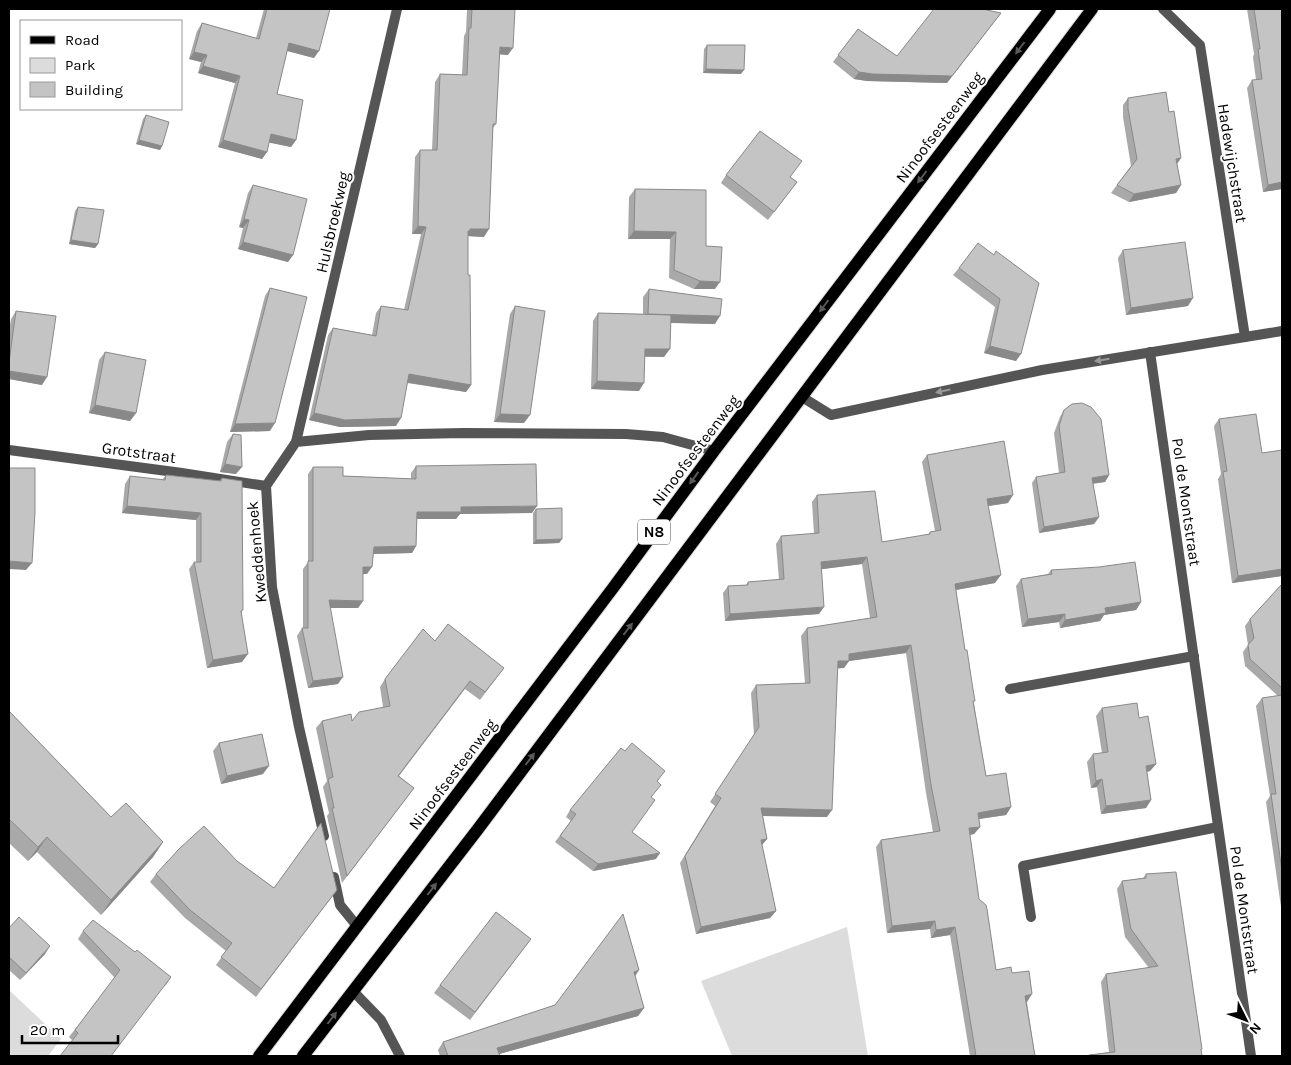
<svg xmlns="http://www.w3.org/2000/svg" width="1291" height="1065" font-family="Karla,sans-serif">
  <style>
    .green { fill: #dcdcdc }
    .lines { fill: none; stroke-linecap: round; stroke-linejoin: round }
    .primary-casing { stroke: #dbdbdb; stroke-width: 14 }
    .minor { stroke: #555; stroke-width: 10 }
    .primary { stroke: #000; stroke-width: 12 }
    .wall { fill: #a9a9a9 }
    .shaded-wall { fill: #898989 }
    .building { fill: #c4c4c4; stroke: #898989 }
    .oneway { fill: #595959 }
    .oneway2 { fill: #999 }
    .labels { text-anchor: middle; stroke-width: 4; stroke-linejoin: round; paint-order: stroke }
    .shield { fill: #fff; stroke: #4c4c4c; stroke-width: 1 }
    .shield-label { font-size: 15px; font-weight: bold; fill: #000 }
    .street-label { font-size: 16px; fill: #000; stroke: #fff }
  </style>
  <rect width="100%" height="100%" fill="#fff"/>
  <g class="green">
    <path d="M847,927L868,1056H732L701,981Z"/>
    <path d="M9,990L61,1039L48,1056H9Z"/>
  </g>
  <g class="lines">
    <defs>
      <g id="primary">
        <path d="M259,1056L613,588L714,451L1050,9"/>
        <path d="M303,1056L478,829L1092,9"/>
      </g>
    </defs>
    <use href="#primary" class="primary-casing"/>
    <g class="minor">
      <path d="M1163,9L1200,45L1245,337"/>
      <path d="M1150,352L1251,1056"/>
      <path d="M802,397L831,415L1042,370L1282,331"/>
      <path d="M296,442L397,9"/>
      <path d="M9,450L182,473L266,486"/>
      <path d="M1010,689L1194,656"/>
      <path d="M324,836L299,727L272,587L266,486L296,442L369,435L463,433L626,434L663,437L714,451"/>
      <path d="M334,877L340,905L357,926"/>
      <path d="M1031,917L1023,866L1218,827"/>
      <path d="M353,991L381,1020L400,1056"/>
    </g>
    <use href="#primary" class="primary"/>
  </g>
  <g class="wall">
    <path d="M264,9H330L314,58L287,51L277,94L296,140L291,147L269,142L267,152L262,159L218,147L235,83L198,73L201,62L189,59L197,31L202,23L256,38Z"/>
    <path d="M467,9H515L508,55L499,54L496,124L493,128L484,237L468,236V275L471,385L466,392L407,383L396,426L340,427L309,420L328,335L333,328L372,335L376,313L381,306L404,310L421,234H412L415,157L420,150H432L435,82L440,74L462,75L464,36L466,32Z"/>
    <path d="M1247,9H1282V189L1263,192L1247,88L1252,80H1256L1253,57L1254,54Z"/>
    <path d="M1001,13L947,83L867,81L854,79L833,62L858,29L897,56Z"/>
    <path d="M707,45L741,74L703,73L704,49Z"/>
    <path d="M1128,98L1169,112L1181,158L1177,164L1181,185L1176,193L1129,202L1111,193L1131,166L1123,117V105Z"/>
    <path d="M146,115L162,146L160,150L136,144L143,119Z"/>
    <path d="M726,175L790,177L797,182L768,220L721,183Z"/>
    <path d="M253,185L293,255L288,262L238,249L243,228L239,227L248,193Z"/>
    <path d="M635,189L706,246L715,289H694L669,278L670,239H628L629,197Z"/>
    <path d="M78,207L98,244L95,248L69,244L75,211Z"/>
    <path d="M1123,250L1188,306L1126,315L1118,258Z"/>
    <path d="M994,255L1016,361L984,353L995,307L953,275L959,268Z"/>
    <path d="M270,288V431L230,432L265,296Z"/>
    <path d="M649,289L715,324L670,323L664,357H645L639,391L591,389L593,321L598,313L643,314V297Z"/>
    <path d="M515,306L524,423L494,422L510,314Z"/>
    <path d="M16,311L42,385L9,379V332L11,319Z"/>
    <path d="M105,352L136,413L130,421L89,413L99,360Z"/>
    <path d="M1064,410L1109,475L1105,482L1093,484L1099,517L1094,524L1039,533L1032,483L1036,477L1059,473L1054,433L1060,417Z"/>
    <path d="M1219,419L1262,453L1282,576L1232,583L1218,479L1221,474L1214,426Z"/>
    <path d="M233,434L236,474L220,472L227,442Z"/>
    <path d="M927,455L1008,503L988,506L995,583L956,590L965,650L986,776L1011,807L1006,815L979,819L980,827L974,834L970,835L979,899L996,970L1012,973L1027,1002L1035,1056H970L950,935L931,938L930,929L887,933L876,847L881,840L933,832L926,793L906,653L849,661L844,668H837L827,817L763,816L767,839L762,845L776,911L770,918L696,934L680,863L715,806L710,802L754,735L751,693L756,685L805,683L801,636L807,628L870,618L862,564L822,569L819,614L725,621L723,593L728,586L746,585L748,582L779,580L776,544L781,536L814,534L812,502L817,495L882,542L928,535L930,532L935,531L922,462Z"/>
    <path d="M416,466L532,513L460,514L456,519H417L416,546L412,553L373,554L367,574H363V601L358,608H330L338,684L308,688L297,636L302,628H303V569L308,562V474L313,467L343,476L411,479V473Z"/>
    <path d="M166,475L219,481L222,478L242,612V662L207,668L189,569L194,562H196V520L122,513L125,484L130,476L162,480Z"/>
    <path d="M536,509L562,539L559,543L533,544V513Z"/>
    <path d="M1051,570L1141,602L1136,610L1104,615L1100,621L1060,628L1059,622L1022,627L1016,586L1021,579L1048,574Z"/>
    <path d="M1282,584V914L1266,802L1270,796L1256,706L1262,698L1278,696L1245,666L1243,652L1248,645L1245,626L1250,619Z"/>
    <path d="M435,641L504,668L480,700L465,689L399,776L414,788L342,883L327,816L329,813L323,787L327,781L316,728L322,721H352L383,707L380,687L385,679Z"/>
    <path d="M1102,708L1139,718L1156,764L1150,771L1147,772L1151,800L1146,808L1101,814L1097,787L1091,788L1087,762L1093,754L1102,753L1096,716Z"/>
    <path d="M9,711L111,817L163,842L153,857L101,915L37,852L28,861L9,843Z"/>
    <path d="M219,743L263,774L221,784L213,751Z"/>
    <path d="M660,778L657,782L651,797L632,832L656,859L593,871L555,842L571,821L566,817L570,810Z"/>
    <path d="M237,861L274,888L337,890L256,997L216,965L226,951L185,918L150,882L156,874Z"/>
    <path d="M1146,874L1201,1051L1202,1056H1088L1089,1055L1109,1052L1101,982L1106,974L1149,968L1125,937L1117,889L1122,881L1143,878Z"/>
    <path d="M9,928L45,954L20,980L9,970Z"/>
    <path d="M83,931L135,952L171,977L166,985L72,1040L69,1037L115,978L78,939Z"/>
    <path d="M531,939L470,1020L434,993L440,985Z"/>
    <path d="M635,976L644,1008L638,1016L499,1054L500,1056H440L438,1050L443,1042L555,1005Z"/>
  </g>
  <g class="shaded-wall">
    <path d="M1001,13L947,83L867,81L854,79L859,72Z"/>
    <path d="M289,43L319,51L314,58L284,50Z"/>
    <path d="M500,47L513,48L508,55L495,54Z"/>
    <path d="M194,52L207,55L201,62L189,59Z"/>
    <path d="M203,66L240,76L235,83L198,73Z"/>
    <path d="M706,69L744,70L741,74L703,73Z"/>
    <path d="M271,134L296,140L291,147L266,142Z"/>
    <path d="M139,140L162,146L160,150L136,144Z"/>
    <path d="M223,140L267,152L262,159L218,147Z"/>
    <path d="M1181,158L1176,165V159Z"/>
    <path d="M1282,182V189L1263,192L1268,185Z"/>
    <path d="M1181,185L1176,193L1129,202L1134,194Z"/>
    <path d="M244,219L249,220L243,228L239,227Z"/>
    <path d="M418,226L426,227L421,234H412Z"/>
    <path d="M470,229H489L484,237L466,236L463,238Z"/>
    <path d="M634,231L676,232L670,239H628Z"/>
    <path d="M71,240L98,244L95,248L69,244Z"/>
    <path d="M243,242L293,255L288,262L238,249Z"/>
    <path d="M700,281L720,282L715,289H694Z"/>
    <path d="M1193,298L1188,306L1126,315L1131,308Z"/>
    <path d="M648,314L720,316L715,324L643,322Z"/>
    <path d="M990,346L1021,354L1016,361L984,353Z"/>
    <path d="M645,349H670L664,357L640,356Z"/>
    <path d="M9,371L47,377L42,385L9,379Z"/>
    <path d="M409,374L471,385L466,392L404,382Z"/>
    <path d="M597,381L644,383L639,391L591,389Z"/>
    <path d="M95,405L136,413L130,421L89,413Z"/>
    <path d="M314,413L401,418L396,426L340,427L309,420Z"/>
    <path d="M500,414L530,415L524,423L494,422Z"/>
    <path d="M275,423L270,431L230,432L235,424Z"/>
    <path d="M225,464L242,467L236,474L220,472Z"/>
    <path d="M1109,475L1105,482L1087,484L1092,478Z"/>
    <path d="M1013,495L1008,503L982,507L987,499Z"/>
    <path d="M127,506L201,513L196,520L122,513Z"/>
    <path d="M537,506L532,513L460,514L456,519H412L417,512L461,507Z"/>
    <path d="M1099,517L1094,524L1039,533L1044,527Z"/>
    <path d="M562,539L559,543L533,544L536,540Z"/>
    <path d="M416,546L412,553L369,554L374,547Z"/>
    <path d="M867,557L862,564L816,570L821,562Z"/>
    <path d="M9,561L32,563L26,570L9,569Z"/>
    <path d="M363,567H372L367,574H358Z"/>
    <path d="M1282,569V576L1232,583L1238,576Z"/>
    <path d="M1001,575L995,583L950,591L955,584Z"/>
    <path d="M329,600L363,601L358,608H324Z"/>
    <path d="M1141,602L1136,610L1104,615L1100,621L1060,628L1065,620L1105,608Z"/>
    <path d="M824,607L819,614L725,621L730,614Z"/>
    <path d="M1065,614L1059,622L1022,627L1028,619Z"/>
    <path d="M911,645L906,653L849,661L844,668L832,669L838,661L849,654Z"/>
    <path d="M248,654L242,662L207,668L213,660Z"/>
    <path d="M343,677L338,684L308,688L313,681Z"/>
    <path d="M1156,764L1150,771L1141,773L1146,766Z"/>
    <path d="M269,766L263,774L221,784L227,776Z"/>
    <path d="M1102,779L1097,787L1091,788L1096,781Z"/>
    <path d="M1151,800L1146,808L1101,814L1106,806Z"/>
    <path d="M1011,807L1006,815L972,820L978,813Z"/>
    <path d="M761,808L832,810L827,817L756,816Z"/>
    <path d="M980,827L974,834L964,836L969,828Z"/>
    <path d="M47,837L37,852L28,861L38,847Z"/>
    <path d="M767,839L761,846V840Z"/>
    <path d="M163,842L153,857L101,915L111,900Z"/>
    <path d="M660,853L656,859L593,871L598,864Z"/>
    <path d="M776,911L770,918L696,934L701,927Z"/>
    <path d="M935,921L930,929L887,933L892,926Z"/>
    <path d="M955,927L950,935L931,938L936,930Z"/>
    <path d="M50,946L45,954L20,980L26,973Z"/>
    <path d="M639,970L634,978V972Z"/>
    <path d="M1032,994L1027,1002L1020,1003L1025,996Z"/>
    <path d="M644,1008L638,1016L492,1056L497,1048Z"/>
  </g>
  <g class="building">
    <path d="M267,9H330L319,51L289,43L277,94L303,100L296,140L271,134L267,152L223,140L240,76L203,66L207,55L194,52L202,23L259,39Z"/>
    <path d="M472,9H515L513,48L500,47L496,124H493L489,229H470V231H468V275H470L471,385L409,374L401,418L345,420L314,413L333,328L376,336L381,306L408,310L426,227L418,226L420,150H437L440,74L467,75L469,28H471Z"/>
    <path d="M934,9H982L1001,13L952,76L872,74L859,72L838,55L858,29L897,56Z"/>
    <path d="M1254,9H1282V182L1268,185L1252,80L1262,79L1258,49H1260Z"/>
    <path d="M707,45H745L744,70L706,69Z"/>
    <path d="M1166,92L1169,112L1174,111L1181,158L1176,159L1181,185L1134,194L1117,185L1137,159L1128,109V98Z"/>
    <path d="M146,115L169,122L162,146L139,140Z"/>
    <path d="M760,131L802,161L790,177L797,182L774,212L726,175Z"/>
    <path d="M253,185L307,199L293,255L243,242L249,220L244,219Z"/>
    <path d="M635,189L706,190V246L722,247L720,282L700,281L674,270L676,232L634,231Z"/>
    <path d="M78,207L104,210L98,244L71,240Z"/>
    <path d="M1185,242L1193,298L1131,308L1123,250Z"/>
    <path d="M978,243L994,255L996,251L1039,283L1021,354L990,346L1000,299L959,268Z"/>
    <path d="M270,288L307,297L275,423L235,424Z"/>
    <path d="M649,289L722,299L720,316L648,314Z"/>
    <path d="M515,306L545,311L530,415L500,414Z"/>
    <path d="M16,311L56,316L47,377L9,371V362Z"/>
    <path d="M598,313L671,315L670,349H645L644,383L597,381Z"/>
    <path d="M105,352L146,360L136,413L95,405Z"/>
    <path d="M1082,403L1091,407L1101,419L1109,475L1092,478L1099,517L1044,527L1036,477L1065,472L1059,426L1064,410L1072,404Z"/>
    <path d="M1256,414L1262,453L1282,450V569L1238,576L1223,472L1227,471L1219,419Z"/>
    <path d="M233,434L241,435L242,467L225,464Z"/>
    <path d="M1004,441L1013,495L987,499L1001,575L955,584L965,650H967L972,683L975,701H973L986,776L1006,773L1011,807L978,813L980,827L969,828L979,899L986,905L987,909L996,970L1011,967L1012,973L1029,971L1032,994L1025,996L1035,1056H976L955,927L936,930L935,921L892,926L881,840L940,831L931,785L911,645L849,654V661H838L832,810L761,808L767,839L761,840L776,911L701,927L685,856L721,798L715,794L759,727L756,685L810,683L807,628L877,617L867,557L821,562L824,607L730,614L728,586L748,585V582L784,579L781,536L819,533L817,495L875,491L882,542L930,534V532L941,530L927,455Z"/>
    <path d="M536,464L537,506L461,507V512H417L416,546L374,547L372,567H363V601L329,600L343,677L313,681L302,628H308V561H313V467H343V476L416,479V466Z"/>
    <path d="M9,468H35V512L32,563L9,561Z"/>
    <path d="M166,475L221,481L222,478L242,481L243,610L241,611L248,654L213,660L194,562H201V513L127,506L130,476L165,480Z"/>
    <path d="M562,508V539L536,540V509Z"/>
    <path d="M1135,562L1141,602L1105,608L1106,613L1065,620V614L1028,619L1021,579L1052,574L1051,570L1099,567Z"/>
    <path d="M1282,584V688L1250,659L1248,645L1254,638L1250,619Z"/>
    <path d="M448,624L504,668L485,692L470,681L398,776L414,788L347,876L332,808H334L328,779L333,777L322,721L351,714L352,721L359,712L390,706L385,679L423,629L435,641Z"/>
    <path d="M1282,695V871L1271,794H1276L1262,698Z"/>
    <path d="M1137,703L1139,718L1148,716L1156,764L1146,766L1151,800L1106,806L1102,779L1096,781L1093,754L1108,752L1102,708Z"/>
    <path d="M9,711L111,817L126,803L163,842L111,900L47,837L38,847L9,819Z"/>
    <path d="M262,734L269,766L227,776L219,743Z"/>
    <path d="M632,743L665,771L657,781L661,785L651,797L655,800L632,832L660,853L598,864L560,836L576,814L570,810L621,748L625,751Z"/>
    <path d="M321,823L337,890L261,989L221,957L232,943L190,910L156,874L179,849L204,826L237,861L274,888Z"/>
    <path d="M1176,872L1202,1049H1201L1202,1056H1089V1055L1115,1052L1106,974L1158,966L1131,929L1122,881L1146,878V874Z"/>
    <path d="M496,912L531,939L475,1012L440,985Z"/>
    <path d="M623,914L639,970L634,972L644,1008L497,1048L500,1056H448L443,1042L555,1005Z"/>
    <path d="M19,917L50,946L26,973L9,957V928Z"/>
    <path d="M93,920L135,952L137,950L171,977L111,1056H60L78,1033L75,1030L120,970L83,931Z"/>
  </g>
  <defs><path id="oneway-solid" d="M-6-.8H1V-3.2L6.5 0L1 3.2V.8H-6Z" transform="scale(1.25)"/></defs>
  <g class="oneway">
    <use href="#oneway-solid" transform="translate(1020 48) rotate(127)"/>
    <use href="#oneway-solid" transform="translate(922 177) rotate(127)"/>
    <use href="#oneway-solid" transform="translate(824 306) rotate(127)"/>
    <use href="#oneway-solid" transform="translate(694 478) rotate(126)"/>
    <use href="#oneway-solid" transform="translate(628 629) rotate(-53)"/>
    <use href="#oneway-solid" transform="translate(530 759) rotate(-53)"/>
    <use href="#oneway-solid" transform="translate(432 889) rotate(-52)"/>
    <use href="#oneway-solid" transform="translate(332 1018) rotate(-53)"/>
  </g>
  <g class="oneway2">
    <use href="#oneway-solid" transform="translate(1102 360) rotate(171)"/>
    <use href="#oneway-solid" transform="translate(943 391) rotate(168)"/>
  </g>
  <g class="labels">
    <rect class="shield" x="638" y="519.5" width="32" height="25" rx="4"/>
    <g class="shield-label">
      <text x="654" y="537">N8</text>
    </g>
    <g class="street-label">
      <text transform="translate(939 127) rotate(-53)" y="6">Ninoofsesteenweg</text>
      <text transform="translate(1233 163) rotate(81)" y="6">Hadewijchstraat</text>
      <text transform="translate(332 222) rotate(-77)" y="6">Hulsbroekweg</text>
      <text transform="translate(695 450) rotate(-53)" y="6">Ninoofsesteenweg</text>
      <text transform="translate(139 452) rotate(8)" y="6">Grotstraat</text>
      <text transform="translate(1187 502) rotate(82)" y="6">Pol de Montstraat</text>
      <text transform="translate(256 552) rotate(-95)" y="6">Kweddenhoek</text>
      <text transform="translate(452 774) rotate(-53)" y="6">Ninoofsesteenweg</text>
      <text transform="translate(1245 910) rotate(82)" y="6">Pol de Montstraat</text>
    </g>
  </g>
  <rect width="1291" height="1065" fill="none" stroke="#000000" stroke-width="20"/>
  <rect x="20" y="20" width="162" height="90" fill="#ffffff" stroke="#999999"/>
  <rect x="30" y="36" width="25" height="8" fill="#000000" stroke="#999999"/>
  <text x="65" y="45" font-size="15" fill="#000000">Road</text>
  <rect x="30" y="58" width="25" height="15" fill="#dcdcdc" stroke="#999999"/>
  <text x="65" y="70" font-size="15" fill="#000000">Park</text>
  <rect x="30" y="82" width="25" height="15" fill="#c4c4c4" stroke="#999999"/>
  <text x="65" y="95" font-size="15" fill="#000000">Building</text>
  <g transform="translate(1246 1020) rotate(132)" stroke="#ffffff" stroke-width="4" paint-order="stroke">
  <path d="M0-4L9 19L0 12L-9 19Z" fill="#000000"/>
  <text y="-8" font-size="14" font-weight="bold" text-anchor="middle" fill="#000000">N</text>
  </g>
  <path d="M22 1035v8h96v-8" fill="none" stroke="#000000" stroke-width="2.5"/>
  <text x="30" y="1035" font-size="15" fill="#000000" stroke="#ffffff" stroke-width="4" paint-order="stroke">20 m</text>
</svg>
